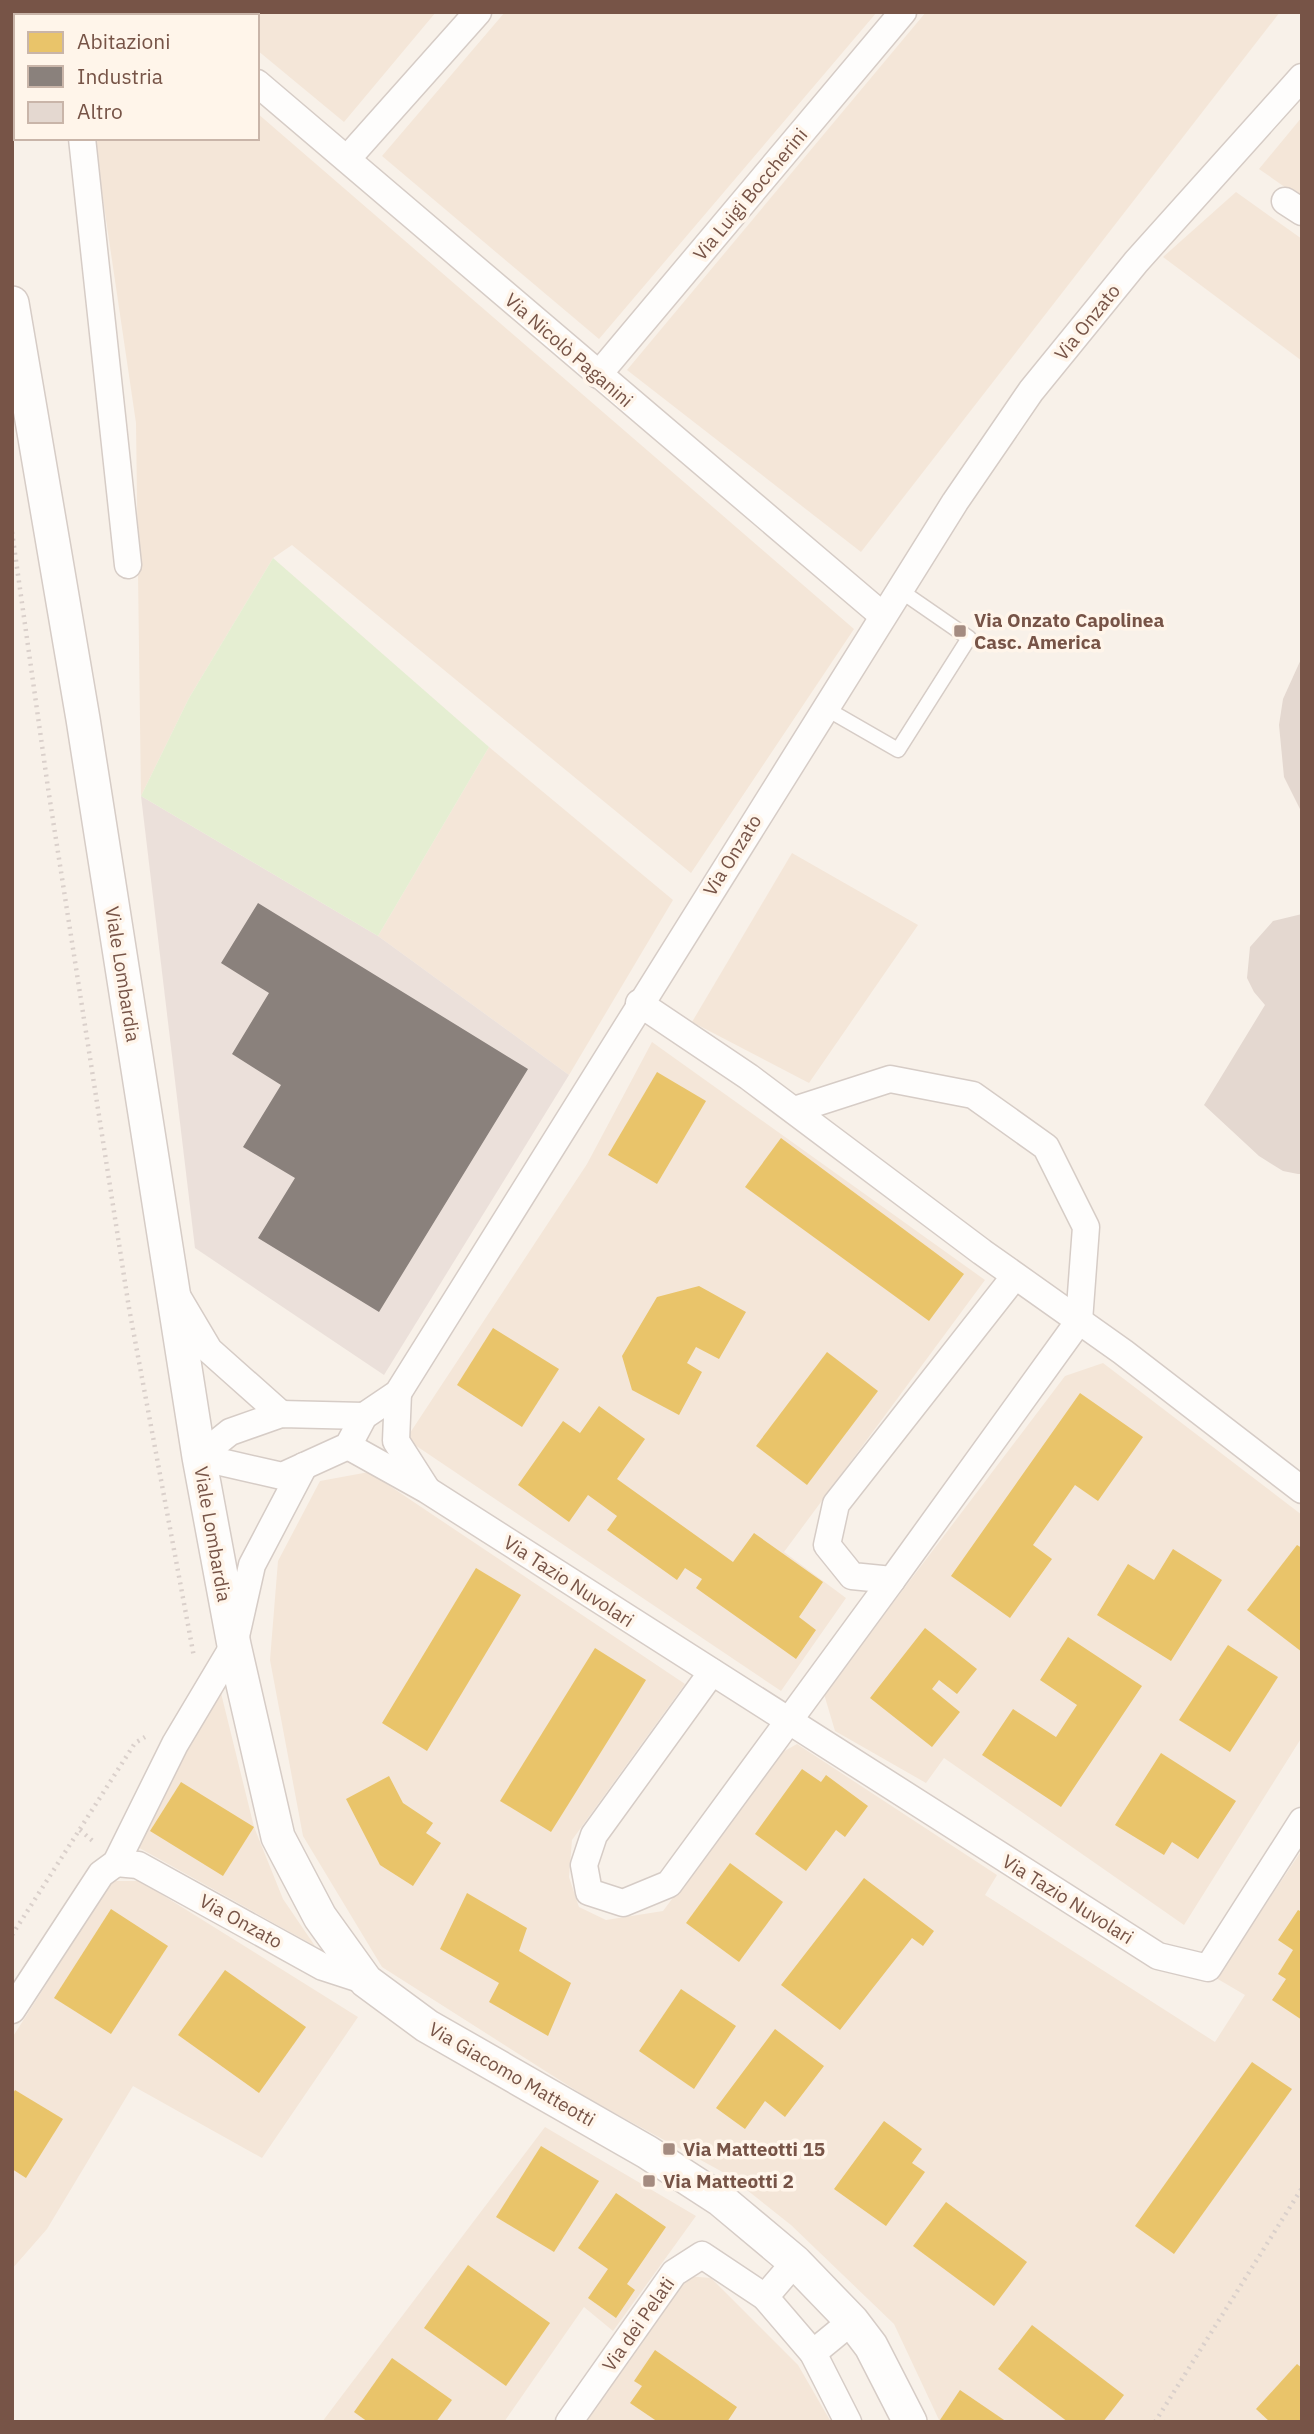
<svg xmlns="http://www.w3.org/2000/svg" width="1314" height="2434" font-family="'IBM Plex Sans',sans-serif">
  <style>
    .residential { fill: #f4e6d8 }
    .industrial { fill: #ebe0da }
    .green { fill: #e5eed2 }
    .homes { fill: #e9c46a }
    .industry { fill: #8a817c }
    .building { fill: #e4d8d0 }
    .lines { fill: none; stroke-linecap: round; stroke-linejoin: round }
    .service-casing { stroke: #d6ccc6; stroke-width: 17 }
    .minor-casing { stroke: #d6ccc6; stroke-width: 29 }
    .tertiary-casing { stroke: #d6ccc6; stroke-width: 36 }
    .path { stroke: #dad0cb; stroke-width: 4.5; stroke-dasharray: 2 5; stroke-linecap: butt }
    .service { stroke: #fefdfc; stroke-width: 14 }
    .minor { stroke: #fefdfc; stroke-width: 26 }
    .tertiary { stroke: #fefdfc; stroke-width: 33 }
    .poi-dot { fill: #a48b80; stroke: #fff5ea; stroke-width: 2.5 }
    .labels { text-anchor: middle; stroke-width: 7; stroke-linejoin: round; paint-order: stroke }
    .street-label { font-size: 19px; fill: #775447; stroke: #fff5ea }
    .poi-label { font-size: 19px; font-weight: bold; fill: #775447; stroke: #fff5ea; text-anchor: start }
  </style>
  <rect width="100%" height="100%" fill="#f8f1e9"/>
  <g class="residential">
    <path d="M85,12H141L145,16H85Z"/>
    <path d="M212,12H436L344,122L257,50V16H216Z"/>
    <path d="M505,12H877L599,339L382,156Z"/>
    <path d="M926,12H1280L861,552L627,370Z"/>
    <path d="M257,113L854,629L691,873L292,545L273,558L189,698L141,796L136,423L94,138H257Z"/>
    <path d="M1302,117V199L1259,169Z"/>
    <path d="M1236,192L1302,239V361L1163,257Z"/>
    <path d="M489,747L673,900L569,1075L378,936Z"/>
    <path d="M792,853L918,925L809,1083L692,1022Z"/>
    <path d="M652,1042L985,1280L784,1552L846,1598L781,1691L406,1439L587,1164Z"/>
    <path d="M1103,1363L1302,1515V1737L1184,1925L944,1758L926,1783L835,1731L824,1694L1065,1376Z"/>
    <path d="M369,1472L685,1684L572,1840L569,1877L579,1907L606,1920L663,1911L781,1753L797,1744L997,1875L985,1895L1215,2042L1245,1995L1216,1978L1302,1850V2422H940L894,2324L791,2225L728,2175L591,2100L382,1967L303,1836L270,1660L278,1561L320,1481Z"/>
    <path d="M220,1689L254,1827L283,1899L315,1946L134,1845Z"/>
    <path d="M112,1881H140L358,2017L262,2158L133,2086L47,2229L12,2269V2038Z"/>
    <path d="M545,2127L696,2216L613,2331L584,2307L504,2422H322Z"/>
    <path d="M686,2276L711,2278L798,2365L831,2422H584Z"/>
  </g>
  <path class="industrial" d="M141,796L378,936L569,1075L384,1375L195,1248Z"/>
  <path class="green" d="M273,558L489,747L378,936L141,796L189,698Z"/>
  <g class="homes">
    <path d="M657,1072L706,1101L657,1184L608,1155Z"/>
    <path d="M781,1138L964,1274L929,1321L745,1187Z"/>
    <path d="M699,1286L746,1312L719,1359L696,1347L687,1363L702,1372L679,1415L632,1390L622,1356L657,1297Z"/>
    <path d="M493,1328L559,1369L522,1427L457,1385Z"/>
    <path d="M827,1352L878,1391L807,1485L756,1446Z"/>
    <path d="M1080,1393L1143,1437L1098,1501L1075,1485L1033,1545L1052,1559L1010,1618L951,1576Z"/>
    <path d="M599,1406L645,1439L617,1479L733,1562L754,1533L823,1582L799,1617L816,1630L796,1659L696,1588L702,1579L685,1568L677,1580L607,1530L617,1516L588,1495L569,1522L518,1485L563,1421L580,1433Z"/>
    <path d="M1297,1545L1302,1548V1652L1247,1610Z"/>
    <path d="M1173,1549L1222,1580L1171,1661L1097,1615L1128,1564L1154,1580Z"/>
    <path d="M476,1568L521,1595L427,1751L382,1723Z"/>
    <path d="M925,1628L977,1669L957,1694L939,1680L932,1689L960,1712L932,1747L870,1698Z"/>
    <path d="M1068,1637L1142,1686L1061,1807L982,1755L1013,1709L1056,1737L1077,1705L1040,1680Z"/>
    <path d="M1228,1645L1278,1677L1230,1752L1179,1720Z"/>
    <path d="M595,1648L646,1680L551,1832L500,1801Z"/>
    <path d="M1161,1753L1236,1801L1198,1859L1172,1842L1164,1855L1115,1825Z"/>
    <path d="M802,1769L821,1782L826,1775L868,1806L845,1837L836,1830L806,1871L755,1834Z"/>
    <path d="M389,1776L403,1803L433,1823L426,1833L441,1843L413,1886L380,1865L346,1799Z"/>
    <path d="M181,1782L254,1827L223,1876L150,1831Z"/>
    <path d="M730,1863L783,1902L739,1962L686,1923Z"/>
    <path d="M864,1878L934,1931L923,1946L912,1938L840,2030L781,1985Z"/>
    <path d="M467,1893L527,1928L519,1951L571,1983L548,2036L489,2002L499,1983L440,1949Z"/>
    <path d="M111,1909L168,1946L111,2034L54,1998Z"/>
    <path d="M1298,1910L1302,1912V2020L1272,2000L1286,1979L1278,1974L1293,1950L1278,1940Z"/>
    <path d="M225,1970L306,2027L259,2093L178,2035Z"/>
    <path d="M681,1989L736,2026L694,2089L639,2051Z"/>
    <path d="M775,2029L824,2066L785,2117L765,2101L745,2129L716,2108Z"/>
    <path d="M1252,2062L1292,2089L1174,2254L1135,2226Z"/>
    <path d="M15,2090L63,2119L26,2178L12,2169V2095Z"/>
    <path d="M884,2121L922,2149L912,2163L925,2172L886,2226L834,2189Z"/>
    <path d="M541,2146L599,2181L554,2252L496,2217Z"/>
    <path d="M616,2193L666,2227L627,2284L635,2290L616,2318L588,2298L608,2269L578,2248Z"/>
    <path d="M946,2202L1027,2262L994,2306L913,2246Z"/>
    <path d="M468,2265L550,2323L506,2386L424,2328Z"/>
    <path d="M1032,2325L1124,2395L1103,2422H1068L998,2369Z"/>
    <path d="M655,2350L737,2407L727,2422H658L630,2403L642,2386L634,2381Z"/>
    <path d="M392,2358L452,2400L436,2422H368L354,2412Z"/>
    <path d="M1297,2364L1302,2368V2422H1270L1256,2409Z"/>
    <path d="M960,2390L1007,2422H942L940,2420Z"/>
  </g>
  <path class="industry" d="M258,903L528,1069L379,1312L258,1238L295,1178L243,1147L281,1085L232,1054L269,993L221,963Z"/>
  <g class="building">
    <path d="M1302,657V813L1284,777L1279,725L1283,699Z"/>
    <path d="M1302,914V1174H1298L1283,1171L1259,1156L1204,1105L1265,1005L1254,992L1247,978L1250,947L1273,921Z"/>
  </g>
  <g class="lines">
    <defs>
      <path id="service" d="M825,708L898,750L969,638L898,589"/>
      <g id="minor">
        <path d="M69,12V16"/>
        <path d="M175,12L179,16"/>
        <path d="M257,83L882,615"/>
        <path d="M82,138L128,565"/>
        <path d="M347,159L478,12"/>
        <path d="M1285,201L1302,212"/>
        <path d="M598,375L903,12"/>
        <path d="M639,1003L749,1077L982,1252L1123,1352L1302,1490"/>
        <path d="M794,1110L890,1079L973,1095L1046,1147L1086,1227L1079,1321L892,1580L852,1576L827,1545L836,1504L1015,1276"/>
        <path d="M177,1296L209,1350L281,1414"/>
        <path d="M398,1393L396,1441L426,1488"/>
        <path d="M348,1446L427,1490L1158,1956L1208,1968L1302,1821"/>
        <path d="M199,1457L282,1476L348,1446L364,1416L398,1393L955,502L1031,391L1136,262L1302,77"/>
        <path d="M199,1457L230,1432L281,1414L364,1416"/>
        <path d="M712,1672L594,1835L584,1865L589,1892L623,1903L669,1884L892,1580"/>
        <path d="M116,1863L138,1865L323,1967L366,1981"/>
        <path d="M12,2010L101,1874L116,1863L175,1744L234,1645L252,1565L304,1466"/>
        <path d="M765,2297L795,2262"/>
        <path d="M813,2353L852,2321"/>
        <path d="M569,2422L674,2273L702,2255L765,2297L813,2353L848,2422"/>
      </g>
      <path id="tertiary" d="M12,303L83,719L199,1457L234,1645L278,1837L320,1917L366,1981L427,2026L647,2152L721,2200L795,2262L852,2321L871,2346L910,2422"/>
    </defs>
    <use href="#service" class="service-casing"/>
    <use href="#minor" class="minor-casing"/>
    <use href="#tertiary" class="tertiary-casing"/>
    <g class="path">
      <path d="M12,532L48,788L129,1308L194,1657"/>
      <path d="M80,1830L95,1843"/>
      <path d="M12,1935L135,1743L145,1737"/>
      <path d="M1155,2422L1302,2188"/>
    </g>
    <use href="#service" class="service"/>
    <use href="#minor" class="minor"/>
    <use href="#tertiary" class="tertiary"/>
  </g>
  <g class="poi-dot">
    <rect x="953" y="624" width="14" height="14" rx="3.5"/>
    <rect x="662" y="2142" width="14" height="14" rx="3.5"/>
    <rect x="642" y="2174" width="14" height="14" rx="3.5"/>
  </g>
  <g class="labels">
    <g class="street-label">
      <text transform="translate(750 194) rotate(-50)" y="7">Via Luigi Boccherini</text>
      <text transform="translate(1087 322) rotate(-51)" y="7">Via Onzato</text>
      <text transform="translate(569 350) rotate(41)" y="7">Via Nicolò Paganini</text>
      <text transform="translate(732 855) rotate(-58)" y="7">Via Onzato</text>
      <text transform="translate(123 974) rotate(81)" y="7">Viale Lombardia</text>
      <text transform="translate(213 1534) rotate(80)" y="7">Viale Lombardia</text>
      <text transform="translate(569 1581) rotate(33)" y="7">Via Tazio Nuvolari</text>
      <text transform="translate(1068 1899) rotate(32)" y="7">Via Tazio Nuvolari</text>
      <text transform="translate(241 1921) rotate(29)" y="7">Via Onzato</text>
      <text transform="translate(512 2074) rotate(30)" y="7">Via Giacomo Matteotti</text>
      <text transform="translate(638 2324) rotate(-55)" y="7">Via dei Pelati</text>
    </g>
    <g class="poi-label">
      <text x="974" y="627">Via Onzato Capolinea<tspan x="974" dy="22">Casc. America</tspan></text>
      <text x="683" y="2156">Via Matteotti 15</text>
      <text x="663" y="2188">Via Matteotti 2</text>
    </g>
  </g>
  <rect width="1314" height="2434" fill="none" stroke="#775447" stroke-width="28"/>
  <rect x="14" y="14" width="245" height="126" fill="#fff5ea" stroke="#c9b5a9" stroke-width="2"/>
  <rect x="28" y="32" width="35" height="21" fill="#e9c46a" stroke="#c9b5a9" stroke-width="2"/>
  <text x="77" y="49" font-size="21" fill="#775447">Abitazioni</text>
  <rect x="28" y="66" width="35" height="21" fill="#8a817c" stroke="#c9b5a9" stroke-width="2"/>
  <text x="77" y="84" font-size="21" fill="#775447">Industria</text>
  <rect x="28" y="102" width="35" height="21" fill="#e4d8d0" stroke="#c9b5a9" stroke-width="2"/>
  <text x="77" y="119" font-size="21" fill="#775447">Altro</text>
</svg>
